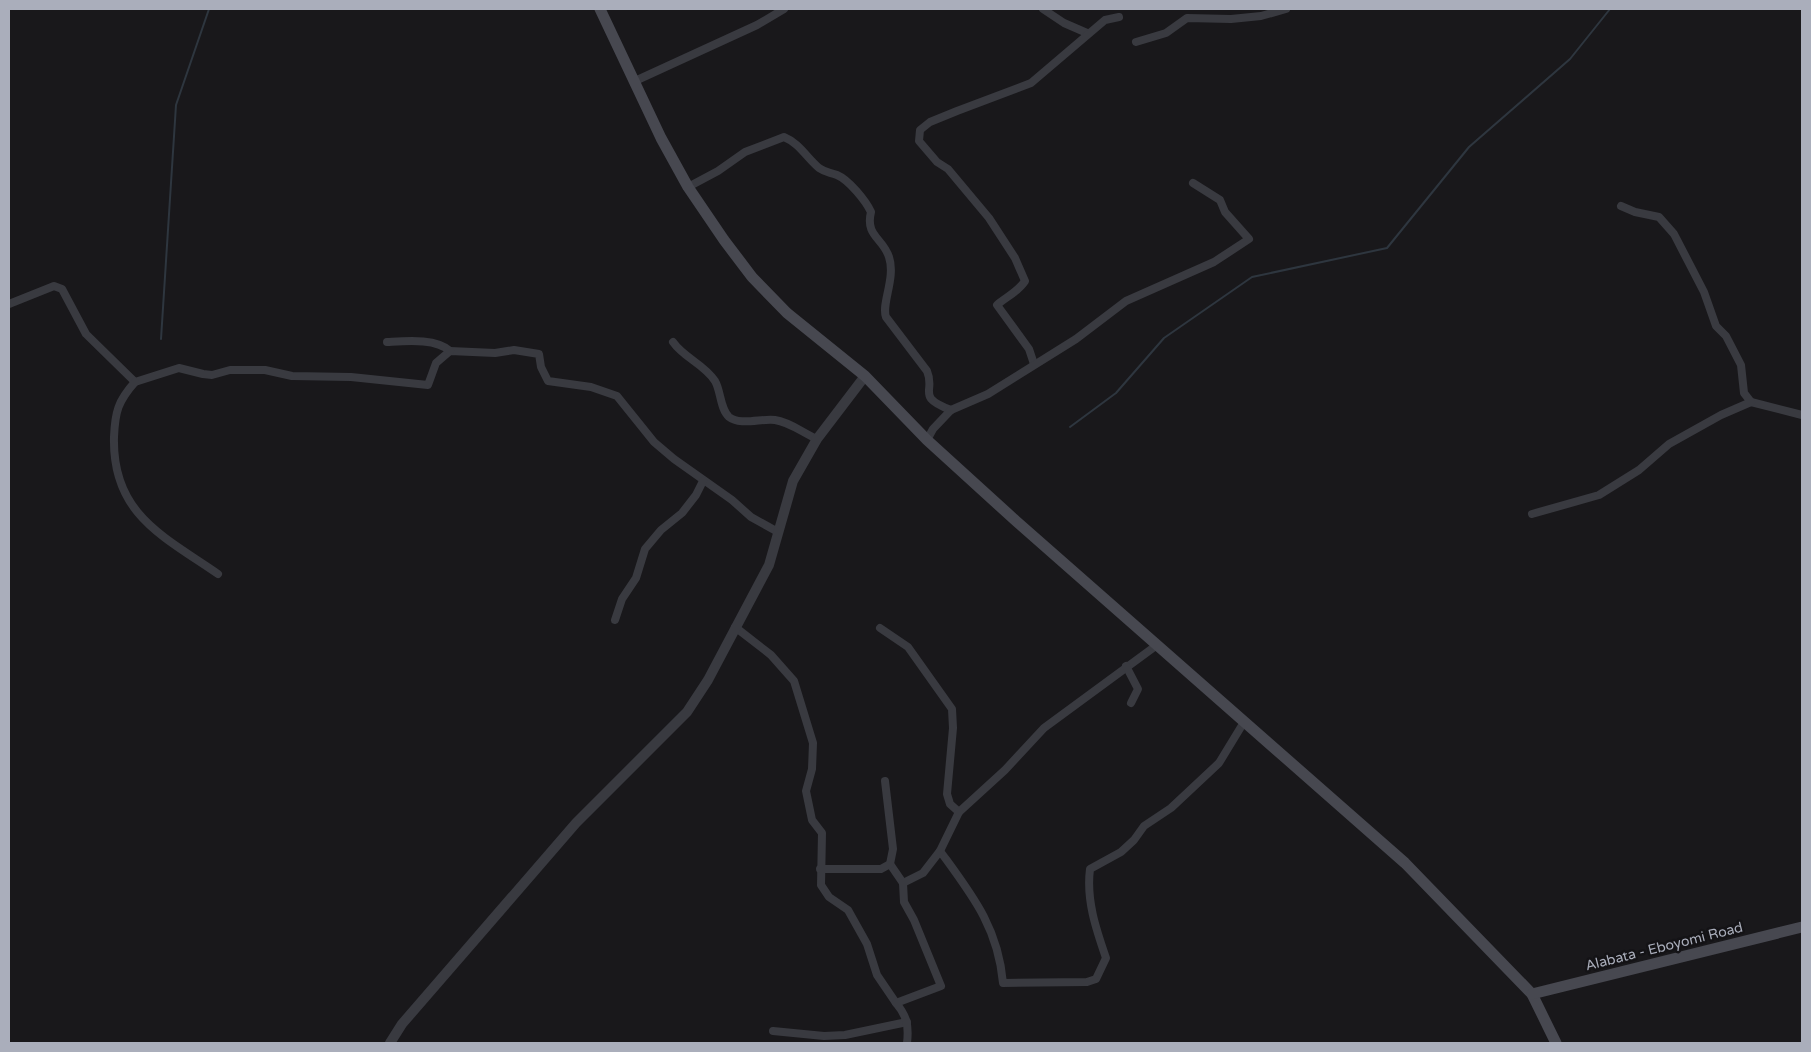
<svg xmlns="http://www.w3.org/2000/svg" width="1811" height="1052" font-family="'Varela Round',sans-serif">
  <style>
    .lines { fill: none; stroke-linecap: round; stroke-linejoin: round }
    .stream { stroke: #2e363f; stroke-width: 2 }
    .minor { stroke: #393a40; stroke-width: 8 }
    .tertiary { stroke: #393a40; stroke-width: 10 }
    .secondary { stroke: #474850; stroke-width: 11 }
    .labels { text-anchor: middle; stroke-width: 5; stroke-linejoin: round; paint-order: stroke }
    .street-label { font-size: 14px; fill: #aaaebb; stroke: #141316 }
  </style>
  <rect width="100%" height="100%" fill="#19181b"/>
  <g class="lines">
    <g class="stream">
      <path d="M161,339L176,105L209,9"/>
      <path d="M1070,427L1116,393L1164,338L1252,277L1387,248L1469,147L1570,59L1610,9"/>
    </g>
    <g class="minor">
      <path d="M1043,9L1064,23L1087,33"/>
      <path d="M1136,42L1166,33L1187,18L1231,19L1261,16L1286,9"/>
      <path d="M635,81L757,25L784,9"/>
      <path d="M688,187L718,171L745,152L784,137C799,143 807,158 819,168C826,173 830,172 837,175C849,180 866,201 871,212C865,236 883,238 889,257C896,278 881,304 886,317L927,371C936,392 915,396 951,410"/>
      <path d="M9,304L54,286L62,289L86,334L135,382L179,368L203,374L212,375L230,370H265L292,376L351,377L428,385L436,363L450,351L495,353L514,350L539,354L541,367L548,381L591,387L617,396L654,442L674,459L732,500L751,517L778,532"/>
      <path d="M387,342C406,341 436,338 450,351"/>
      <path d="M673,342C684,358 704,364 715,381C721,391 720,409 729,417C740,426 762,418 775,420C790,422 803,433 817,439"/>
      <path d="M1034,364L1029,349L997,305C1006,297 1018,292 1025,281L1015,258L989,218L948,169L937,162L919,141L920,130L930,122L957,111L1031,83L1105,20L1119,17"/>
      <path d="M135,382C118,401 115,412 114,437C112,514 163,536 218,574"/>
      <path d="M1751,402L1802,415"/>
      <path d="M927,440L933,429L951,410L988,394L1076,339L1126,301L1214,262L1249,239L1225,212L1220,200L1193,183"/>
      <path d="M1532,514L1599,495L1639,470L1669,444L1721,415L1751,402L1744,393L1741,365L1726,336L1716,326L1704,292L1674,234L1659,217L1635,212L1621,206"/>
      <path d="M615,620L622,599L636,578L645,549L661,530L682,513L696,495L703,481"/>
      <path d="M735,627L771,655L794,681L813,743L812,769L806,791L812,820L822,833L821,885L829,897L848,910L867,944L877,975L896,1003"/>
      <path d="M880,628L908,647L952,709L953,728L947,794L950,804L959,812L1005,770L1044,728L1157,645"/>
      <path d="M1126,666L1138,689L1131,703"/>
      <path d="M940,851C972,895 998,927 1003,983L1087,982L1096,979L1106,958C1096,929 1086,900 1090,869L1121,852L1134,840L1144,826L1171,808L1219,763L1244,722"/>
      <path d="M890,864L903,883"/>
      <path d="M820,869H881L890,864L893,849L885,781"/>
      <path d="M773,1031L824,1036L845,1035L907,1022"/>
      <path d="M907,1043C909,1026 907,1016 896,1003L941,986L914,920L904,902L903,883L923,873L940,851L959,812"/>
    </g>
    <path class="tertiary" d="M390,1043L402,1024L576,823L687,712L708,680L769,565L793,481L817,439L865,376"/>
    <g class="secondary">
      <path d="M600,9L661,138L688,187L724,240L752,277L787,313L865,376L927,440L1016,521L1405,863L1532,994L1556,1043"/>
      <path d="M1532,994L1802,927"/>
    </g>
  </g>
  <g class="labels">
    <g class="street-label">
      <text transform="translate(1664 946) rotate(-14)" y="5">Alabata - Eboyomi Road</text>
    </g>
  </g>
  <rect width="1811" height="1052" fill="none" stroke="#aaaebb" stroke-width="20"/>
</svg>
